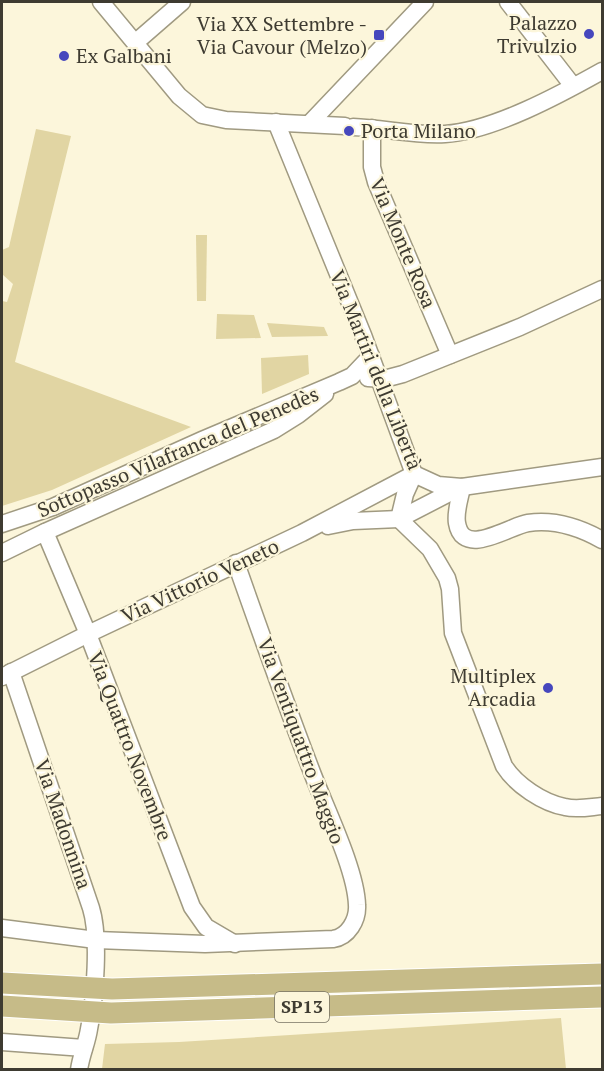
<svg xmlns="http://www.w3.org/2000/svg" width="604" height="1071" font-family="'PT Serif',serif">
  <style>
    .green { fill: #e1d5a3 }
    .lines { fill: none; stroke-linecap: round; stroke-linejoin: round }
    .minor-casing { stroke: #a09a81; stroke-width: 19 }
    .minor { stroke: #fff; stroke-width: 16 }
    .major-bridge-casing { stroke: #fff; stroke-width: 23; stroke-linecap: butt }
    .major-bridge { stroke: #c6bb88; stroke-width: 21 }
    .poi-dot { fill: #4647bd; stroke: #fcf6db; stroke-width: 2 }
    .labels { text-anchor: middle; stroke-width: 4.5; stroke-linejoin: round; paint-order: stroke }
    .shield { fill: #fcf6db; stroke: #777364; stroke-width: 1.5 }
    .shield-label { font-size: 18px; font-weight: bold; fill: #3e3b31 }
    .poi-label { font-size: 20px; fill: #3e3b31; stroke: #fcf6db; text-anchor: end }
    .street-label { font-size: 20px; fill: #3e3b31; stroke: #fcf6db }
  </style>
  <rect width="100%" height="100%" fill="#fcf6db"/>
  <g class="green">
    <path d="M36,129L71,136L15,362L191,427L52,490L2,506V301L7,302L13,284L2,274V250L9,247Z"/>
    <path d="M196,235H207L206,301H197Z"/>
    <path d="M217,314L254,315L261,338L216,339Z"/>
    <path d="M267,323L324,327L328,336L272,337Z"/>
    <path d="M308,355L309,374L262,394L261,358Z"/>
    <path d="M561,1018L566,1069H102L105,1044L179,1042Z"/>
  </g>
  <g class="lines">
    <defs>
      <g id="minor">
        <path d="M101,2L179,96L202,115L226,120L345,126"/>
        <path d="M508,2L573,86"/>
        <path d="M136,42L182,2"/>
        <path d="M276,122L363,335L414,474L438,485L462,487L602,467"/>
        <path d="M310,123L425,2"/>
        <path d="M353,127C384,128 415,136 445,134C493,131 561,94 602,71"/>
        <path d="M372,128V167L376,182L450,355"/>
        <path d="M368,378L384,379L403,374L520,327L602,289"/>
        <path d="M462,487C460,498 455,512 457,523C463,559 509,526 528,523C555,519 579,527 602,540"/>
        <path d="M399,519L430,549L447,578L450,589L453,633L504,766C516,785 543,803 565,807C577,810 590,807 602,806"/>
        <path d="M399,519L405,494L414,474"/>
        <path d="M2,524L53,507L202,440L339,382L352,376L371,356"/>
        <path d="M328,526L353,521L399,519L459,488"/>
        <path d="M45,532L88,634L192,907L206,927L235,944"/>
        <path d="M2,553L45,532L274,430L298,415L325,394"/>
        <path d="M11,672L91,908C100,937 95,998 89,1029C87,1043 81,1055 79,1070"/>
        <path d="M2,677L88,634L302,533L414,474"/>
        <path d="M2,928L96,940L205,944L333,939C348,937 358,920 357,905C356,870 326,809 313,775C286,705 261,634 236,563"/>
        <path d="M2,1042L84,1048"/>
      </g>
    </defs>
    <use href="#minor" class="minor-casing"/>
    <use href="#minor" class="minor"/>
    <defs>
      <g id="major-bridge">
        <path d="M2,983L112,989L602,974"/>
        <path d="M2,1006L111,1013L602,997"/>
      </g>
    </defs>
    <use href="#major-bridge" class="major-bridge-casing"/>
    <use href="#major-bridge" class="major-bridge"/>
  </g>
  <g class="poi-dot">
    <circle cx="589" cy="34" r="6"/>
    <rect x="373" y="29" width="12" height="12" rx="3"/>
    <circle cx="64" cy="56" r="6"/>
    <circle cx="349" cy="131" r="6"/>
    <circle cx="548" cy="688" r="6"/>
  </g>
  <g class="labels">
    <rect class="shield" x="275" y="992" width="54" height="30" rx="4.5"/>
    <g class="shield-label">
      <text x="302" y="1013">SP13</text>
    </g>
    <g class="poi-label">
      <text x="577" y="30">Palazzo<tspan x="577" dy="23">Trivulzio</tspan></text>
      <text x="367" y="31">Via XX Settembre -<tspan x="367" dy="23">Via Cavour (Melzo)</tspan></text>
      <text x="76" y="63" text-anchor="start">Ex Galbani</text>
      <text x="361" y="138" text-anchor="start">Porta Milano</text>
      <text x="536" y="683">Multiplex<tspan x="536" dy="23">Arcadia</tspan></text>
    </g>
    <g class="street-label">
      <text transform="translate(403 243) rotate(67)" y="7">Via Monte Rosa</text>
      <text transform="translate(376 370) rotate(68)" y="7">Via Martiri della Libertà</text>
      <text transform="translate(178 452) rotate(-23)" y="7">Sottopasso Vilafranca del Penedès</text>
      <text transform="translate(200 581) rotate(-25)" y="7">Via Vittorio Veneto</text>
      <text transform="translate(301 741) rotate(70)" y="7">Via Ventiquattro Maggio</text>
      <text transform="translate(130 746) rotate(69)" y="7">Via Quattro Novembre</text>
      <text transform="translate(63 824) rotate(71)" y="7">Via Madonnina</text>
    </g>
  </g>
  <rect width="604" height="1071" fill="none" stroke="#3e3b31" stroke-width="6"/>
</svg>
